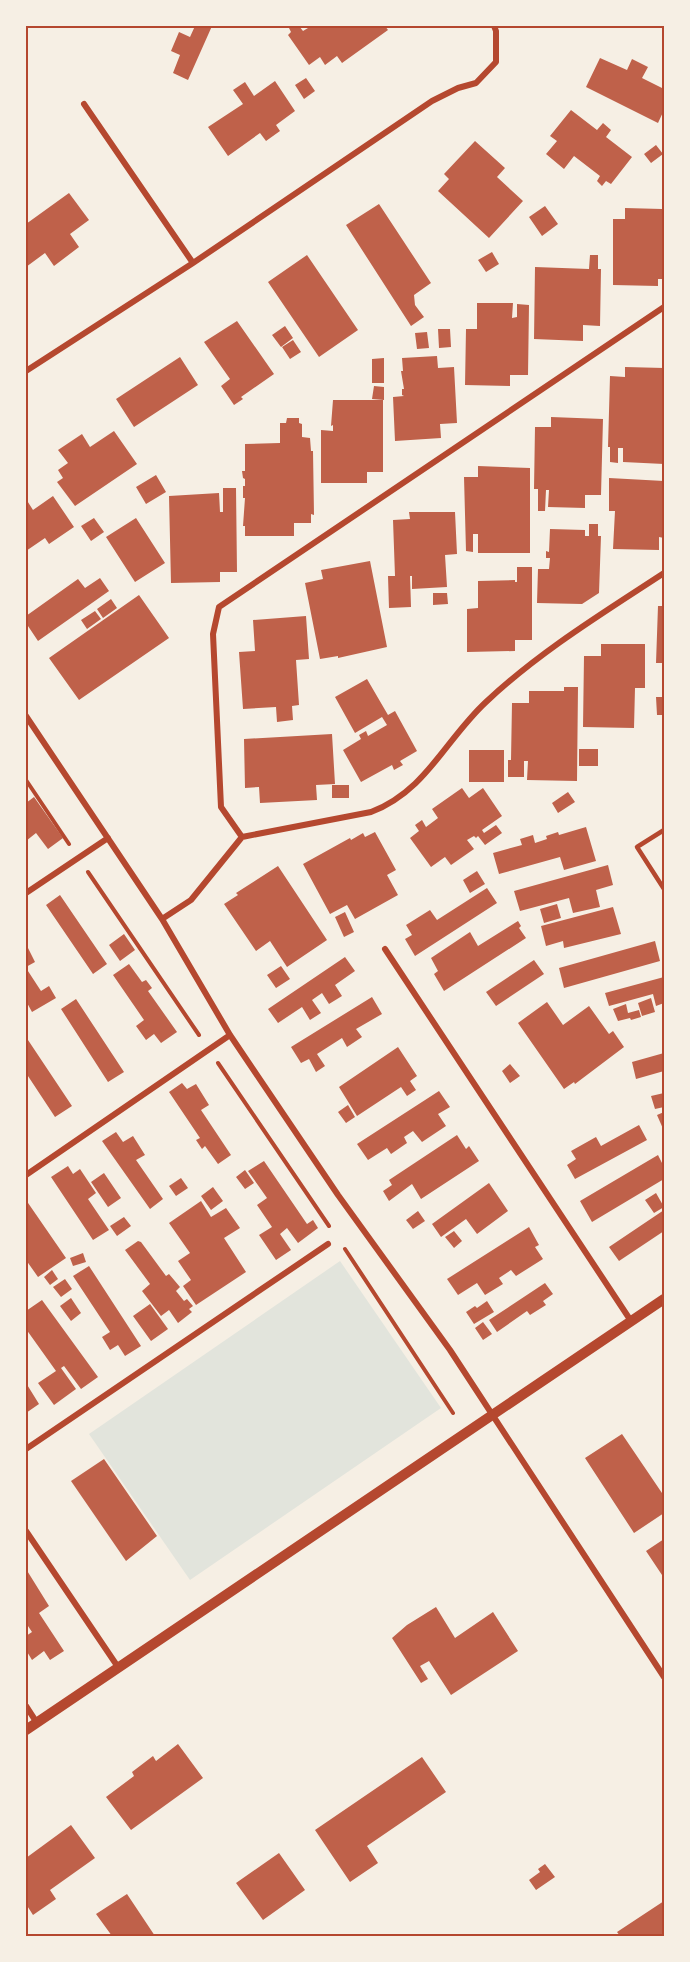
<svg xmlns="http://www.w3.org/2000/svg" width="690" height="1962" viewBox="0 0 690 1962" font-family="Figtree,sans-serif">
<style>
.green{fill:#e2e4dc}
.building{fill:#bf614a}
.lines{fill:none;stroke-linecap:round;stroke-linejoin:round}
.path{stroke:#b5482f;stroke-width:4}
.service{stroke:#b5482f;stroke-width:4.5}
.minor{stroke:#b5482f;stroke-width:6}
.tertiary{stroke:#b5482f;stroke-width:10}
.neatline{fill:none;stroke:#b5482f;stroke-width:2}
</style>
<rect width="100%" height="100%" fill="#f6efe4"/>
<path class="green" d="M340,1261L441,1408L190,1580L89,1434Z"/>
<path class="building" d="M195,26H212L188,80L173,73L180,55L171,51L179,32L190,37Z
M293,26H299L303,31L308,28L306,26H385L388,30L342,63L337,56L325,65L320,57L309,65L288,35L291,32L289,28Z
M600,58L627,70L632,59L648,67L642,78L664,89V110L658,123L586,87Z
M306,78L315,91L304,99L295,85Z
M275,81L295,111L276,125L280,131L266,141L260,133L228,156L208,127L243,104L233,90L245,82L254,96Z
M571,110L597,130L603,123L611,130L606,137L632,157L611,184L606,181L602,186L597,181L600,176L574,156L564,169L546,154L557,141L550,136Z
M475,141L505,168L497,177L523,201L489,238L438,191L449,179L444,174Z
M656,145L663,154L651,163L644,154Z
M69,193L89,220L70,234L79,247L54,266L45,253L26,267V224Z
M662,195H664V279H658V286L613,285V219H625V208L662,209Z
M379,204L431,283L414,295L415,305L424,317L411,326L346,225Z
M545,206L558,224L542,236L529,217Z
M492,252L499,264L486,272L478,260Z
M307,255L358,330L319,357L268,282Z
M590,255H598V269H601L600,326L583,325V341L534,339L535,267L589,269Z
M477,303H513L512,318L517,317V304L529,305L528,375H510V386L465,385L466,329H477Z
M237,321L274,374L241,397L243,399L234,405L221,386L230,379L204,342Z
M285,326L293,338L281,347L272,335Z
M438,329H450L451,347L439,348Z
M427,332L429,348L417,349L415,333Z
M293,340L301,352L290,359L282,347Z
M437,356L438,368L454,367L457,423L440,424L441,438L395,441L393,397L404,396L402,395V389H404L401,371H403L402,358Z
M180,357L198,385L134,427L116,399Z
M384,358V383H372V359Z
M625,367L664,368V464L623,462V448H618V463L610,462V447H608L610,376L625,377Z
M374,386L384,387V400L372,399Z
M333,400H383V472H367V483H321V430L333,431V425L331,426Z
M551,417L603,419L601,495H585V508L548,507L549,490H546L545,511H538V489H534L535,427H551Z
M287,418H299V423L302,424V437L310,438L311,451H313L314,515L311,514V523H294V536H245V526H243L245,498H243V486H245V479L243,478L242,471H245V444L280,443V423H286Z
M114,431L137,464L75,506L57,482L63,478L58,470L68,463L58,450L82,434L90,447Z
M478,466L530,468V553H478V534H473V552L466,551L464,477H478Z
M156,475L166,492L146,504L136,487Z
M609,478L664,481V538L659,537V550L613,549L615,511H609Z
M223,488H236L237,572H220V582L171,583L169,496L219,493L220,512H223Z
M53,496L74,527L49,544L45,538L26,551V499L33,510Z
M409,512H455L457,554L445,555L447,587L412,589V576H410L411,607L389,608L388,576H395L393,520L410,519Z
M94,518L104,532L91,541L81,526Z
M136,518L165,563L135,582L106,537Z
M589,524H598V536H601L599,593L582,604L537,603L538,569H549L550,558H546V551L549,552L550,529L585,530V536H589Z
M370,561L387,647L338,658V656L320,659L305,583L323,579L321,570Z
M517,567H532V640H515V651L467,652V609L478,608V581L515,580V582H517Z
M100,578L109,591L38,641L26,623V616L78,579L85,588Z
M433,593H447L448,604L433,605Z
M139,595L169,638L79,700L49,658Z
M111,599L117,608L103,618L97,609Z
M658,606H664V663H656Z
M95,611L101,619L87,629L81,620Z
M306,616L309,659L296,660L299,705L292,706L293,720L277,722L276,707L243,709L239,652L255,651L253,620Z
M601,644H645V688H635L634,728L583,727L584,656H601Z
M367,679L388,715L395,711L417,751L400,761L403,765L394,770L392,765L361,782L343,750L361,739L359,735L366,731L368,736L387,725L382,717L355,733L335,697Z
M564,687H578L577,781L527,780L528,761H524V777H508V760H511L512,703H529V691H564Z
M656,697H664V715H657Z
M332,734L335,784L316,785L317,800L260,803L259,787L245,788L244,739Z
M579,749H598V766H579Z
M469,750H504V782H469Z
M332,785H349V798H332Z
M462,788L469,798L483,788L502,816L482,830L484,833L496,825L502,833L485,845L478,836L476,838L474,836L467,840L474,849L451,865L445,857L431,867L410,838L419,831L415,825L422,820L426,827L438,818L432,809Z
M568,792L575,802L558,813L552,803Z
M34,797L63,838L48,849L36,833L26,841V803Z
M586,827L596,861L564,870L560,857L499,874L493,853L522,845L520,839L533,835L535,843L547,839L546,836L558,832L559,835Z
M375,832L396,870L387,875L398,895L355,919L347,905L330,914L303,864L350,838L351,840L363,833L365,837Z
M608,865L613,885L596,890L600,907L573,913L569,898L520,911L514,891Z
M278,866L327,940L287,967L270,941L256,951L224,904L238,895L236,893Z
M477,871L485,884L470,893L463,880Z
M487,888L497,903L415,956L405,939L412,935L406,925L430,910L437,920Z
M60,895L107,964L93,974L46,905Z
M557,904L561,918L544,923L540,909Z
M613,907L621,934L564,948L563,941L546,946L541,926Z
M345,912L354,932L344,937L335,917Z
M518,921L521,926L519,928L526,938L444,991L434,974L438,971L431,958L470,932L478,946Z
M124,934L135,950L120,961L109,945Z
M655,941L660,961L564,988L559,968Z
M26,944L35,962L26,967Z
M345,957L355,971L335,985L342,996L329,1004L322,993L312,1000L321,1013L310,1020L302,1007L278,1023L268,1009Z
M534,960L544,974L496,1006L486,992Z
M129,964L142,982L146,980L152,988L148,991L177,1032L161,1043L154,1034L146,1040L136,1026L144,1020L113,975Z
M281,966L290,979L276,988L267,975Z
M26,968L41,991L49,986L56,998L32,1012L26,1001Z
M664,977V1003L656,1006L653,994L609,1006L605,993Z
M372,997L382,1014L356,1029L362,1037L347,1047L342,1038L317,1054L325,1066L316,1072L309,1059L301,1063L291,1047Z
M651,998L655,1012L642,1016L638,1003Z
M76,999L124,1072L108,1082L61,1009Z
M547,1002L563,1025L589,1006L609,1034L613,1031L624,1047L575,1084L574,1082L564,1089L518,1023Z
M626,1004L628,1013L639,1010L641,1017L631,1020L630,1018L618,1021L613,1009Z
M26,1037L72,1106L55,1117L26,1073Z
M398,1047L417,1076L410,1081L416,1090L407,1096L401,1087L357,1116L339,1087Z
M664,1053V1071L636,1079L632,1062Z
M510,1064L520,1076L510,1083L502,1071Z
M182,1083L187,1089L196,1084L209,1105L201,1110L231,1155L218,1164L205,1146L202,1149L196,1140L200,1138L169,1092Z
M439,1091L450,1107L438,1114L446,1126L422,1142L413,1131L404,1137L407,1143L391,1154L387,1148L368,1160L357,1144Z
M664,1093V1107L655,1109L651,1096Z
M348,1105L355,1117L346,1123L338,1112Z
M664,1112V1131L657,1115Z
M639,1125L647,1140L575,1179L567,1165L576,1159L571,1151L596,1137L601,1146Z
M116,1132L123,1142L133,1136L145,1155L136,1160L163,1199L150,1209L102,1141Z
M457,1135L466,1149L469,1146L479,1161L421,1199L412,1184L389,1201L383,1191L392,1185L389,1180Z
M658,1155L664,1167V1179L592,1222L580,1201Z
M264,1161L307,1224L313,1220L318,1228L298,1243L287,1228L280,1234L291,1250L276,1260L259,1235L272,1227L257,1205L267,1198L248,1171Z
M68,1166L73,1174L80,1169L96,1193L88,1199L109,1230L93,1240L51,1177Z
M245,1170L254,1183L245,1189L236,1177Z
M104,1173L121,1198L108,1207L91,1182Z
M181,1178L188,1188L176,1196L169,1186Z
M489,1183L508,1211L477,1234L466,1219L441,1237L432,1224Z
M213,1187L223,1201L211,1210L201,1196Z
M656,1193L664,1207L654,1213L645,1200Z
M26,1200L66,1258L38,1277L26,1260Z
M201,1201L211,1217L226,1208L240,1228L224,1238L246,1272L196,1305L183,1286L191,1280L178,1261L190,1253L169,1223Z
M664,1210V1231L619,1261L609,1247Z
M418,1211L425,1221L413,1229L406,1220Z
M124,1217L131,1226L117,1236L110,1226Z
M529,1227L539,1245L535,1247L543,1259L516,1276L511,1270L499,1278L503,1284L485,1295L477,1283L458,1295L447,1279Z
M454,1231L462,1241L454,1248L445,1237Z
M138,1241L141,1242L166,1276L169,1274L180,1287L176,1291L184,1301L187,1299L193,1306L189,1309L192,1312L178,1323L169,1310L161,1316L142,1291L150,1284L125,1250Z
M83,1253L86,1262L73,1266L70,1258Z
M89,1266L141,1346L125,1356L118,1345L110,1350L102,1337L110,1332L73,1276Z
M52,1270L58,1279L50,1285L44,1277Z
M65,1279L72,1289L61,1297L53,1287Z
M545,1283L553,1294L543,1301L546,1305L530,1315L527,1311L497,1332L489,1320Z
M71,1298L81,1313L71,1321L60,1306Z
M42,1300L98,1377L81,1389L64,1366L61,1368L76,1389L54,1405L38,1383L56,1371L26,1329V1311Z
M487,1301L494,1312L474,1324L466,1312L475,1306L477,1308Z
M150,1304L168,1329L151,1341L133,1316Z
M483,1322L492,1334L483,1340L475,1328Z
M26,1383L39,1404L26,1413Z
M622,1434L664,1496V1513L634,1533L585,1458Z
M104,1459L157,1536L126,1561L71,1481Z
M664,1539V1578L646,1551Z
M26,1569L49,1606L39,1613L64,1651L50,1660L44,1651L32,1660L26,1650V1636L32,1632L26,1623Z
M436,1607L455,1638L493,1612L518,1651L451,1695L429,1661L420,1666L428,1679L421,1683L392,1638L407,1625Z
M178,1744L203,1778L131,1830L106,1797L134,1776L132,1772L153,1756L156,1761Z
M422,1757L446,1792L367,1846L378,1863L350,1882L315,1830Z
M71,1825L95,1858L50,1890L56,1899L33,1915L26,1904V1858Z
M279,1853L305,1890L263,1920L236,1883Z
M545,1864L555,1877L536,1890L529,1880L540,1872L538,1869Z
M127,1894L155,1936H112L96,1914Z
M664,1901V1936H620L617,1932Z"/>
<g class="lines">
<path class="path" d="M26,780L69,844
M88,872L199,1035
M218,1063L329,1226
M345,1249L453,1413"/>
<path class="service" d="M664,830L637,847L664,889"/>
<path class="minor" d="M84,104L193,263
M26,371L193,263L432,101L458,88L476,83L496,62V31L494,26
M26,716L162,919L230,1035L338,1195L450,1350L664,1677
M242,837L371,812C426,791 445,740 486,702C539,652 603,613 664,573
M26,893L108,838
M162,919L191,900L242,837L221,807L213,634L219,607L664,307
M385,949L631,1321
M26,1175L230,1035
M26,1449L328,1244
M26,1531L118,1667
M26,1706L37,1723"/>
<path class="tertiary" d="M26,1730L664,1299"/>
</g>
<rect width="690" height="1962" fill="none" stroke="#f6efe4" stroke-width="54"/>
<rect x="27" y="27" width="636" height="1908" class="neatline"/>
</svg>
